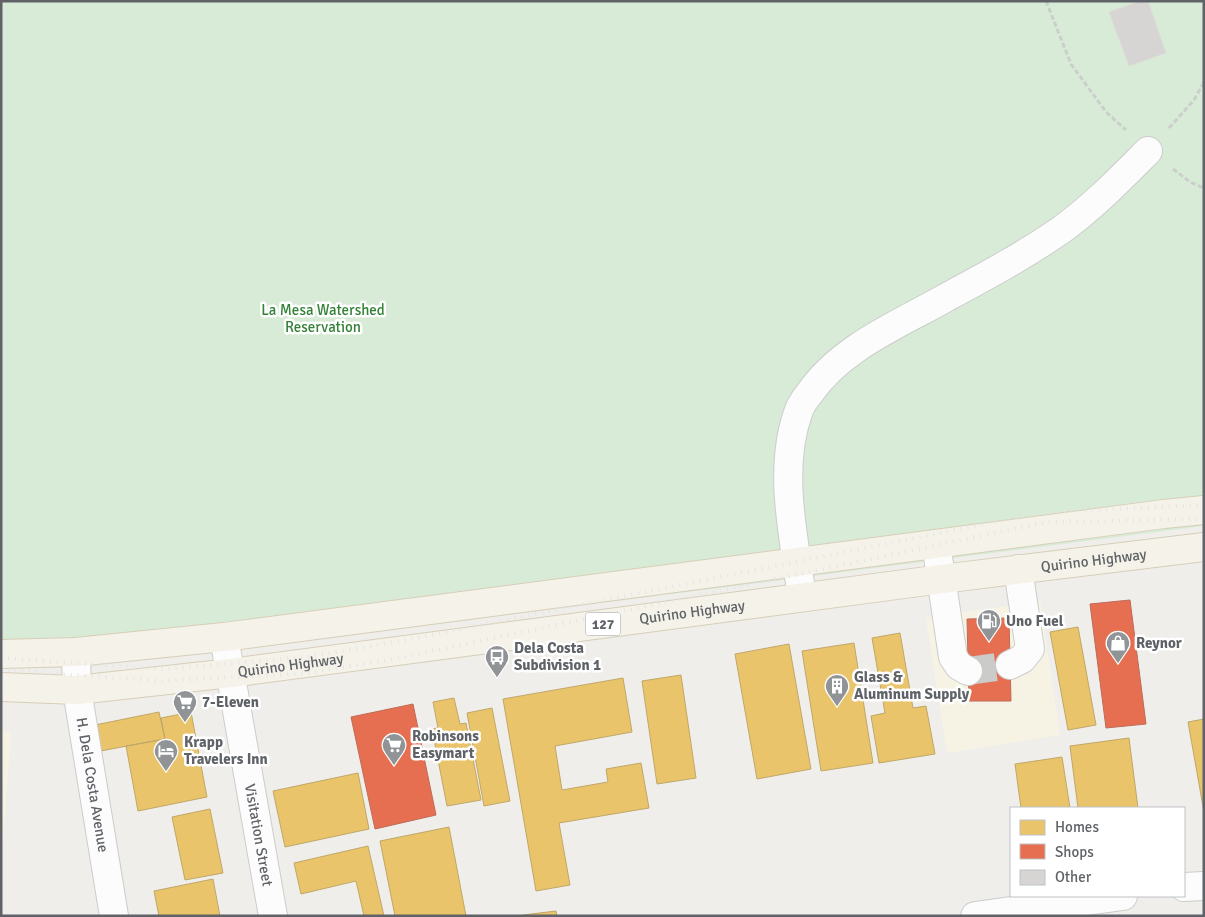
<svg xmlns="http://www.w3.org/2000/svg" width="1205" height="917" viewBox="0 0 1205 917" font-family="Signika,sans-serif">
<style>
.commercial{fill:#f7f3e4}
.green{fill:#d8ebd6}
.homes{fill:#e9c46a;stroke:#c0a769}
.shops{fill:#e76f51;stroke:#be6b58}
.building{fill:#d6d5d3;stroke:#deddd9}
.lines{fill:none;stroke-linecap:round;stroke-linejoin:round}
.minor-tunnel{stroke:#cbcbca;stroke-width:28;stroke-dasharray:28 14;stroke-linecap:butt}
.minor-casing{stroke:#cbcccc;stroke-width:30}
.major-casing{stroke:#d7ceb8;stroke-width:30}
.path{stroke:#cacfcc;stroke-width:3;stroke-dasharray:5 2.5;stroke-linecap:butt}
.minor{stroke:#fdfcfc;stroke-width:28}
.major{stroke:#f4f2e9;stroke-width:28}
.rail{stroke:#e4e4e4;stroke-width:4;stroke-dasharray:1 6;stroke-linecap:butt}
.labels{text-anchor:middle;stroke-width:5;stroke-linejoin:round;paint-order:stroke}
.shield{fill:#fff;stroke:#8f9295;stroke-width:1}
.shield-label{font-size:14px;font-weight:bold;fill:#5f6368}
.park-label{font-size:15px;fill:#348238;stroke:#fff}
.street-label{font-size:15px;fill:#5f6368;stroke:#fff}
.poi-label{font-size:15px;font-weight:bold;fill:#5f6368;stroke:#fff;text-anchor:start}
</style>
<rect width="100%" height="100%" fill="#efeeea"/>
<path class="commercial" d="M1040,601L1060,735L947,753L926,618Z
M1,731L11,733L1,867Z"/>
<path class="green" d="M1,1H1204V526L248,648L76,667L1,668Z"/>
<path class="homes" d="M1078,627L1096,725L1068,730L1050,632Z
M900,633L913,708L926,706L935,754L879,763L871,716L885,713L872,638Z
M854,643L873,763L821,771L802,651Z
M789,644L811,769L757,779L735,654Z
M681,675L696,778L657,784L642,681Z
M623,678L632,732L555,746L562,790L608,782L606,769L641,763L649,808L559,823L570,885L536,891L503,699Z
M454,698L460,724L466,723L481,800L447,806L432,729L438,728L433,702Z
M492,708L510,801L484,806L467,713Z
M159,712L165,739L95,752L90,726Z
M191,712L207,797L138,811L126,746L165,739L161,718Z
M1204,719V812L1188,722Z
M1129,738L1138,808H1078L1070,746Z
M1062,757L1070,808H1021L1015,764Z
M358,773L369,829L285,847L273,791Z
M210,809L223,873L185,880L172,817Z
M449,827L466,916H395L380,841Z
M368,846L384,916H364L356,881L301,894L294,863Z
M213,879L220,916H159L154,891Z
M556,911L557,916H523V915Z"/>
<path class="shops" d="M1130,600L1146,724L1106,728L1090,604Z
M1009,618L1011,701H969L967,619Z
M413,704L436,815L375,829L351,717Z"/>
<path class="building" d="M1140,1H1148L1166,53L1129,66L1109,12Z"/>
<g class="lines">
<path class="minor-tunnel" d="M968,671L1010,665"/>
<g class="minor-casing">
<g id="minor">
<path d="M936,544L953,657L959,666L968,671"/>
<path d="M802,597C794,537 777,469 799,410C801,404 805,399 809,394C841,347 900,324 947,297C986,276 1025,255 1061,230C1093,207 1121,178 1148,151"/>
<path id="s1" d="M224,637L273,916"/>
<path id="s2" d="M76,652L77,690L114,916"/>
<path d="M1010,665L1022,659L1030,649L1018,569"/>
<path d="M1184,887L1204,886"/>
<path d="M975,916L1123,896"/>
</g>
</g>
<g class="major-casing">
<g id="major">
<path d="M1,654L76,652L224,637L1164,514L1204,510"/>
<path id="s3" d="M1,687L77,690L231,673L942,579L1204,547"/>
</g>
</g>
<path class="path" d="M1046,1L1071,64L1106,112L1126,130
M1169,128L1194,100L1204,82
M1173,169L1190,182L1204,188"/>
<use href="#minor" class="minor"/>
<use href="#major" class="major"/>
<path class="rail" d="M1,658L163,669L306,657L401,641L1045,512L1204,505
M1,668L70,675L164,681L310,673L404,657L1047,522L1204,519"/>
</g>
<defs>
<g id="fuel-pin" transform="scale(1.25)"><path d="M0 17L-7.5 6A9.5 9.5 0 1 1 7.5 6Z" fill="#919496" stroke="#fff"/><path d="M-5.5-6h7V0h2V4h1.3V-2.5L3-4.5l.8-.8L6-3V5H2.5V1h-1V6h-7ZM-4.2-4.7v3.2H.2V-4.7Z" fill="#fff"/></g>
<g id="shop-pin" transform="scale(1.25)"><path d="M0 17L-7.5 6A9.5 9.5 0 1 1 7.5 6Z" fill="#919496" stroke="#fff"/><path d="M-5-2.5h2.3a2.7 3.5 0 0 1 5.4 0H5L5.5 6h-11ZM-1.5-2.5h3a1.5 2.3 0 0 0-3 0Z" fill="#fff"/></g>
<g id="bus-pin" transform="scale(1.25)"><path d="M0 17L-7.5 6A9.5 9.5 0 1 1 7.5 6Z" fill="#919496" stroke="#fff"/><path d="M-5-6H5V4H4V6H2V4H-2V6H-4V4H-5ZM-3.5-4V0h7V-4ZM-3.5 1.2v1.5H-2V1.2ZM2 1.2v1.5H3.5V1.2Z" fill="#fff"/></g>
<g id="building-pin" transform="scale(1.25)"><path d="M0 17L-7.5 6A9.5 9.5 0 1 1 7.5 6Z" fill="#919496" stroke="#fff"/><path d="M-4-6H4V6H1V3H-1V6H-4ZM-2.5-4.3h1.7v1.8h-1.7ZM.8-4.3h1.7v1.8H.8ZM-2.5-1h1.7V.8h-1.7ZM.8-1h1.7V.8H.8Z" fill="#fff"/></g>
<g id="supermarket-pin" transform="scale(1.25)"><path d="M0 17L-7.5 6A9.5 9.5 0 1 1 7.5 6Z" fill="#919496" stroke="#fff"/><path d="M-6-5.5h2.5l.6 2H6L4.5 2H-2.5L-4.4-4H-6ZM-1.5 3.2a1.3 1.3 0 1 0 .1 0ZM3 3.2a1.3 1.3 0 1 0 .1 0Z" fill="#fff"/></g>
<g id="hotel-pin" transform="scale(1.25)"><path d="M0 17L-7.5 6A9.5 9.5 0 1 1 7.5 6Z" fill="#919496" stroke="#fff"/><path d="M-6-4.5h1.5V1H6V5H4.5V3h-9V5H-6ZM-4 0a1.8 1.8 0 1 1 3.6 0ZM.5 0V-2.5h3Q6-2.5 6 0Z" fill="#fff"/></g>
</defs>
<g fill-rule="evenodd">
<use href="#fuel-pin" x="989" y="621"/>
<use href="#shop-pin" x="1118" y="643"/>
<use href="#bus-pin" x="497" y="657"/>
<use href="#building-pin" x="837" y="686"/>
<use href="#supermarket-pin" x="185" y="702"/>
<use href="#supermarket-pin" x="394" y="745"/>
<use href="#hotel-pin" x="166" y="751"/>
</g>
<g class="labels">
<rect class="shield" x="585.5" y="612.5" width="35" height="23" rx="4"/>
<g class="shield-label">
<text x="603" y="629">127</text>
</g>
<g class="park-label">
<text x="323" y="315">La Mesa Watershed<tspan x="323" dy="17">Reservation</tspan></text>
</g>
<g class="street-label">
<text dy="5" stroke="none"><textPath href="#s3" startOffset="1101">Quirino Highway</textPath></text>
<text dy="5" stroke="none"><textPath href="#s3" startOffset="696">Quirino Highway</textPath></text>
<text dy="5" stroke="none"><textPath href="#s3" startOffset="291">Quirino Highway</textPath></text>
<text dy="5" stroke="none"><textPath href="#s2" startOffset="134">H. Dela Costa Avenue</textPath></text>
<text dy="5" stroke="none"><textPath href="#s1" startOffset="201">Visitation Street</textPath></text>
</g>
<g class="poi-label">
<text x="1006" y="626">Uno Fuel</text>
<text x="1136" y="648">Reynor</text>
<text x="514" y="653">Dela Costa<tspan x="514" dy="17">Subdivision 1</tspan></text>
<text x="854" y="682">Glass &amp;<tspan x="854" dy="17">Aluminum Supply</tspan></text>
<text x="202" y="707">7-Eleven</text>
<text x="412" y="741">Robinsons<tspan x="412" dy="17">Easymart</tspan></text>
<text x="184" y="747">Krapp<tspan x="184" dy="17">Travelers Inn</tspan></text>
</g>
</g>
<rect width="1205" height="917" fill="none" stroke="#5f6368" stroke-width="5"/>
<rect x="1010" y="807" width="175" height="90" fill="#ffffff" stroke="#bfc1c3"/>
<rect x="1020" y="820" width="25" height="15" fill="#e9c46a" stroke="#bfc1c3"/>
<text x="1055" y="832" font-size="15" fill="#5f6368">Homes</text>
<rect x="1020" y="844" width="25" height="15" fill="#e76f51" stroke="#bfc1c3"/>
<text x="1055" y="857" font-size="15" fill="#5f6368">Shops</text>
<rect x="1020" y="870" width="25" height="15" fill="#d6d5d3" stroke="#bfc1c3"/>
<text x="1055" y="882" font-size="15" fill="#5f6368">Other</text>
</svg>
